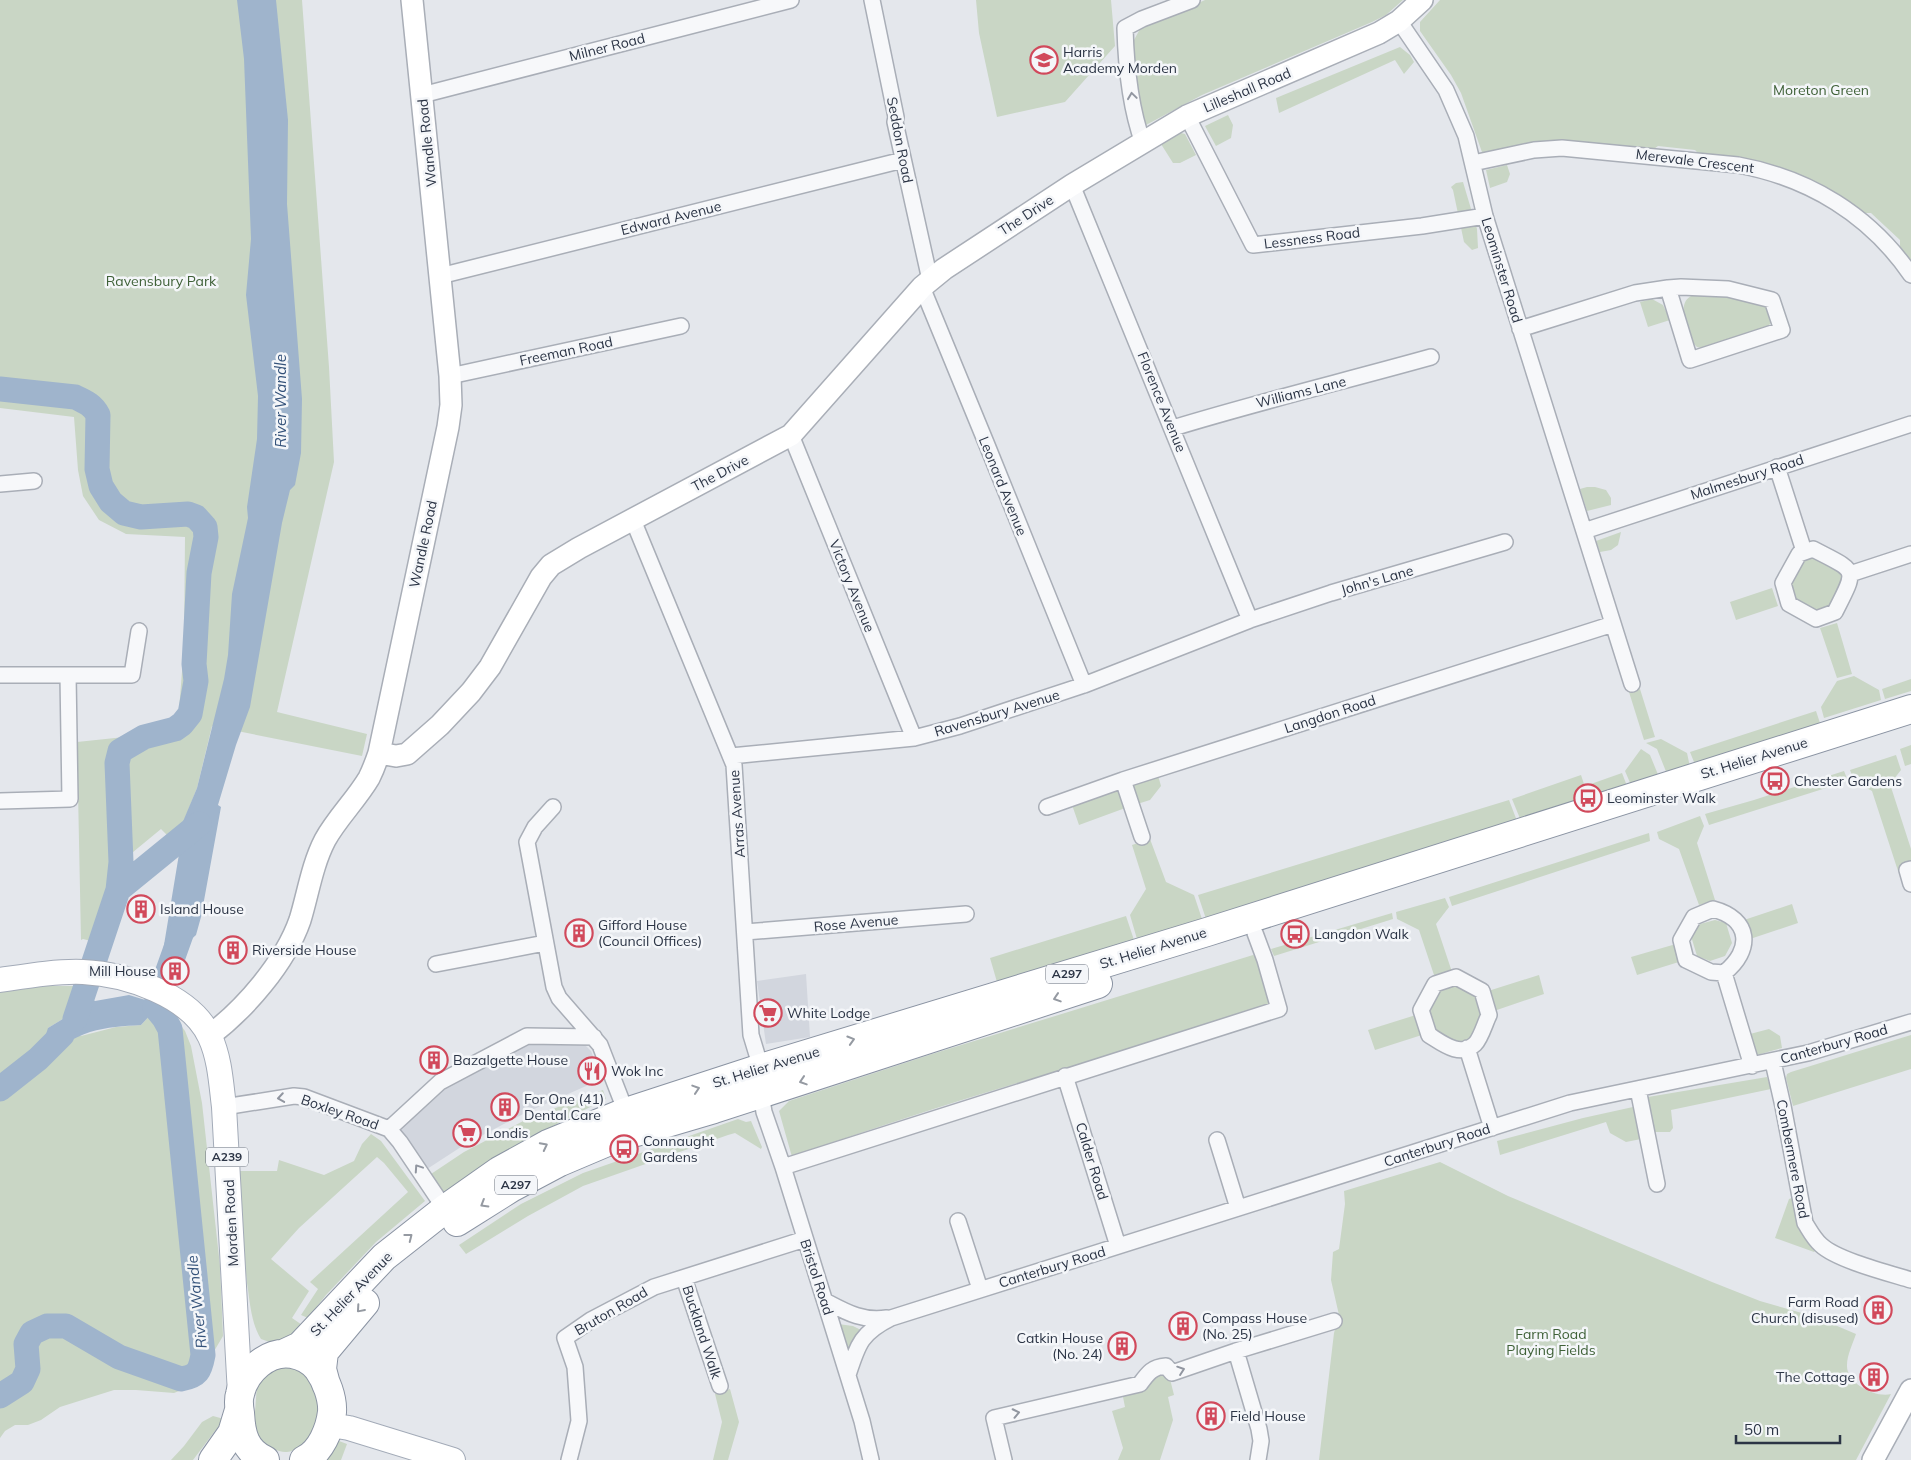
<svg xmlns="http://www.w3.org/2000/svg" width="1911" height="1460" viewBox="0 0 1911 1460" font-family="Mulish,sans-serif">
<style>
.built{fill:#d2d6de}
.green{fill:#c9d6c5}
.water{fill:#9fb4cc}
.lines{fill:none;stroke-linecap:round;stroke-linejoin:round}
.river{stroke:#9fb4cc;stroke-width:25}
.street-casing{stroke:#a9aeb7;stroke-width:18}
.secondary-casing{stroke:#a9aeb7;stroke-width:24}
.primary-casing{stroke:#a3abb8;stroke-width:26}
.highway-casing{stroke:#8b94a3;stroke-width:30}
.street{stroke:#f7f8fa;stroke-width:15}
.secondary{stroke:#fff;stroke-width:21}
.primary{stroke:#fff;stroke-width:24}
.highway{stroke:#fff;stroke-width:28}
.oneway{stroke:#9196a0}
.oneway2{stroke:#959aa2}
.labels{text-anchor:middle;stroke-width:5;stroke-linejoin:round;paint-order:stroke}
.shield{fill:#f4f6f9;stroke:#676e7b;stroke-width:1}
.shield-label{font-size:12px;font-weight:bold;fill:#2b3445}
.street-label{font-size:14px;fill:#2b3445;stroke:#f4f6f9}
.poi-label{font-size:14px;fill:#2b3445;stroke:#f4f6f9;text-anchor:start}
.park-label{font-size:14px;fill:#3f6138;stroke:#f4f6f9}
.water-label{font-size:15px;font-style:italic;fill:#34527a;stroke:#f4f6f9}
</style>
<rect width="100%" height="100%" fill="#e4e7ec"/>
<path class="built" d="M806,974L810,1037L766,1044L757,981Z
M582,1042L591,1051L602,1079L525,1113L464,1145L424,1171L393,1128L438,1085L522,1044Z"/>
<path class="green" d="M0,0H302L329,367L334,462L277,712L367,734L362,756L212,726L197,788L183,823L179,831L170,838L161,829L127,857L116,861V867L107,908L95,942L83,939L81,940L77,742L134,736L157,727H166L178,723L184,646L185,537L126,534L99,520L83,496L78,470L74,417L0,408Z
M976,0H1111L1115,46L1065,102L997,117L979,33Z
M1205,0H1403L1386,15L1372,22L1202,95L1146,125L1139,113L1132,49L1134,40L1140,29Z
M1440,0H1911V265L1900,250V240L1871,213H1862L1843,200L1702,157L1695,150L1658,146L1651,151L1483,155L1461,93L1451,75L1420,31V22Z
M1400,47L1410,55L1414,62L1404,74L1395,60L1279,113L1276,98Z
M1228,115L1233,125L1231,138L1216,146L1205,126Z
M1181,133L1185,134L1196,155L1180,163H1173L1161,144Z
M1507,165L1510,174L1507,182L1490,188L1486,170Z
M1463,182L1477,229L1478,248L1472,250L1464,242L1453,190L1451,187L1456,183Z
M1693,295C1713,295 1754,296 1770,310L1772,321L1767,328L1702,348L1697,347L1694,344C1689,330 1674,303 1693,295Z
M1652,299L1663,305L1670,320L1648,327L1640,302Z
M1587,487H1595L1606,490L1611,498V505L1587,511L1580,489Z
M1621,532L1618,545L1611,550L1600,552L1596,541Z
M1813,554L1845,572C1841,587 1837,616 1814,611C1808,610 1800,603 1794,600L1789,588L1802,557Z
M1772,588L1778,606L1736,620L1730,602Z
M1837,623L1852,674L1837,678L1820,628Z
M1854,676L1879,690L1881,700L1824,718L1821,707L1837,681Z
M1911,679V691L1885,699L1882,689Z
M1640,689L1655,737L1644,740L1629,692Z
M1816,711L1821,726L1696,767L1690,752Z
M1661,739L1687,753L1690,767L1667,774L1657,749L1646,743Z
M1911,745V764L1905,766L1900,749Z
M1641,749L1650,755L1659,777L1631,785L1625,771Z
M1896,755L1901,770L1890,784L1911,849V866L1898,871L1872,791L1854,781L1850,770Z
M1844,771L1848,781L1709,825L1705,814L1754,800Z
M1157,772L1161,786L1150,800L1134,805L1126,782Z
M1622,773L1627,786L1595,796L1588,785Z
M1581,775L1589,799L1521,821L1512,799Z
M1121,784L1128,807L1079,825L1071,802Z
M1509,800L1517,821L1206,919L1198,895Z
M1700,816L1704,826L1697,843L1715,900L1699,905L1679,849L1659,839L1657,832Z
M1649,833L1650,841L1452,906L1449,897Z
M1150,839L1166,882L1194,895L1202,919L1137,939L1130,915L1146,889L1132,845Z
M1445,898L1449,907L1436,924L1453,975L1436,981L1419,930L1397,919L1396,912Z
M1792,904L1798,923L1750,939L1744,920Z
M1392,913L1393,919L1274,956L1271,949Z
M1126,916L1134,940L997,982L990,958Z
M1715,920L1726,923L1732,943L1725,956L1710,961L1697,956L1691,936L1700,924Z
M1676,944L1682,961L1637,975L1631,957Z
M1253,955L1259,958L1262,963L1269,1003L1265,1009C1107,1057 947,1101 792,1157L779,1111L789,1101L932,1054Z
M1539,975L1544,994L1491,1012L1485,992Z
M1457,981L1479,994L1486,1015L1473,1042L1456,1046L1432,1033L1425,1010L1437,987Z
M36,986H79L66,1017L48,1028L81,1036L116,1027L141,1025L154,1011L163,1030H175L170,1011L185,1031L191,1046L202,1103L220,1266L223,1336L213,1353L207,1371L199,1381L189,1387L174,1393L136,1390H114L60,1407L41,1420L28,1425H15L5,1431L0,1438V991Z
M1419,1014L1425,1034L1375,1050L1368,1030Z
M1769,1029L1780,1036L1782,1048L1757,1055L1750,1034Z
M1911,1035V1069L1793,1106L1786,1078L1787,1074L1791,1072Z
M1767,1077L1771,1089L1671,1110L1673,1128L1670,1132H1654L1648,1097Z
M603,1090L606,1099L545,1130L492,1162L444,1196L431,1174L464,1152L529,1118Z
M1633,1107L1641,1139L1626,1142L1610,1133L1606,1122L1500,1155L1497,1141L1583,1118Z
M738,1119L746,1122L751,1121L762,1147L761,1149L735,1133L728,1135L583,1186L528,1216L466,1254L459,1245L521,1204L583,1173Z
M371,1134L381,1141L425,1201L376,1242L326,1295L308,1318L301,1315L318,1289L310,1282L408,1192L384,1163L377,1157L299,1228L271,1259L309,1291L292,1318L311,1331L278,1345L261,1339C251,1323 250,1302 247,1283C243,1246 241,1209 238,1171H277L279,1160L324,1175L354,1161L362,1144Z
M1440,1162L1508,1196L1712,1282L1760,1301L1816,1317L1856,1334C1853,1343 1847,1355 1847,1365C1846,1383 1875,1398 1891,1394L1856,1460H1319L1334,1333L1339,1315L1331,1280L1333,1252L1339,1249L1345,1204L1344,1191Z
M1797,1196L1818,1247L1814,1252L1775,1238L1789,1199Z
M838,1324L853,1326L861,1330L847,1351Z
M282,1361L309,1376C313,1385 319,1395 320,1405C323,1424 306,1450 287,1452C279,1453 268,1446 261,1443L254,1425L257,1385Z
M1164,1370L1169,1375L1174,1395L1168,1397L1173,1420L1160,1460H1118L1123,1448L1112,1411L1125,1407L1122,1392L1152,1374Z
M730,1389L739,1422L728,1460H713L722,1422L715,1394Z
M213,1416L224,1419L193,1460H171L184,1446L202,1422Z
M339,1441L347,1444L341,1460H325Z"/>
<path class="water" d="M237,0H276L288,120L287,204L302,399L301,453L295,485L290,490L282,523L250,707L236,745L218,805L221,807L201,917L196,935L174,955L163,951L179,854V831L197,788L224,679L228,655L232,594L248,518L247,507L257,439L258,396L246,295L251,239L244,59Z
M79,986H92L90,998L95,1001L129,995L152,1002L154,1011L141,1025C124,1026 107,1027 90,1032C72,1038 55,1050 38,1059L48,1028L66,1017Z"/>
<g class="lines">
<path class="river" d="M0,389L75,397C86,402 93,405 98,415L97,469L101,486L111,502L124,513L141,517L188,514L196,517L205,527L206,537L199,573L194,664L196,681L190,714L182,724L175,729L144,737L120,751L117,763L121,862L118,890
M75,1019L118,890L199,824
M0,1089L38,1059L62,1035
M0,1396L22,1382L28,1369L26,1344L32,1333L47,1326H66L119,1357L181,1379C198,1376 200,1371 203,1355L170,1029L164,1018L155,1007L185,923"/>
<g class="street-casing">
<path id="street" d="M872,0L896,117L895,122L930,280
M1399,21L1446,90L1466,136L1485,216L1632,684
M422,95L791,0
M1187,116L1253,245L1422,226L1485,216
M1143,143C1130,107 1126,66 1125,28L1142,19L1192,0
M1473,163L1534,150L1562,148L1738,165C1809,178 1870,215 1911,275
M1072,185L1250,620
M440,276L903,160
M922,287L987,445L1084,685
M1681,287L1728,289L1772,300L1782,330L1690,360L1668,288Z
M1520,329L1635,293L1668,288
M450,376L681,326
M1173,428C1258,402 1345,381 1431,357
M791,435L914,738
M1777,467L1804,551
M0,484L34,481
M633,520L734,765L751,1035L761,1068
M1584,531L1911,424
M1813,549C1857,572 1858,567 1835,612L1816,619L1789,604L1783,583L1799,554Z
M1850,574L1911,554
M0,675H132L139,631
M731,756L914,738L960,726L1084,685L1250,620L1331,593L1505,542
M1123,780L1142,837
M0,801L70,799L68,675
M553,807L535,827L527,842L554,987L559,998L600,1045L626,1112
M1047,807L1123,780L1613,624
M1911,869L1907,870L1911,884
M1713,909C1751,919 1753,950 1724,973L1711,972L1686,960L1681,940L1694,917Z
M745,932L966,914
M436,964L545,943
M1724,973L1752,1066
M1456,977L1482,991L1489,1015C1485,1023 1481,1038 1475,1044C1460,1058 1442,1043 1429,1035L1421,1010L1435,984Z
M1467,1048L1492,1128
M1773,1062L1783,1106L1805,1223C1810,1231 1814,1239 1821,1245C1837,1260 1888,1273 1911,1280
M1065,1076L1118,1246
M1638,1089L1657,1184
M761,1094L764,1112L783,1167L862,1421L871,1460
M224,1107L294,1096L304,1097L389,1129L400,1142L445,1209
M389,1129L440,1082L527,1036L594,1037
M1217,1140L1238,1208
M783,1167L1279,1009L1265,960L1255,933
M958,1221L980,1289
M684,1278L720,1386
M825,1301C846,1312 863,1322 887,1318
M1236,1351L1334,1321
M848,1375C858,1344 861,1333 891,1318L1570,1103L1808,1053L1911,1022
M569,1460L579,1421L575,1367L565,1338L591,1320L654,1287L805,1239
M1004,1460L994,1418L1140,1384C1148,1373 1152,1367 1166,1366L1172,1373L1236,1351L1259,1429L1261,1441L1258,1460"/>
</g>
<g class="secondary-casing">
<path id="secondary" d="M379,753L396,756L407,754L440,725L471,692L490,667L541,577L551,565L579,548L791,435L922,287L944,269L1072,185L1187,116L1379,33L1399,21L1422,0
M209,1036C245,1009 285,963 300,920C308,894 312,865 325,840C337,818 356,800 369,778C373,770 376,762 379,753L448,427L451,405L450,376L412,0
M1873,1460L1911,1390"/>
</g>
<g class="primary-casing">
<path id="primary" d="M0,980C27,976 56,971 83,972C126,974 191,995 210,1037C220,1059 221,1083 224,1107L240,1394
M330,1425L349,1428L453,1460"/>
</g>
<g class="highway-casing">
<path id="highway" d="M457,1222L511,1188L560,1162L619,1137L714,1109L1098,984
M285,1353L300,1346L384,1257L445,1209L499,1171L548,1144L626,1112L761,1068L1207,932L1911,709
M326,1384L322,1369L324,1352L365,1303
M213,1460L232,1433L239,1410
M265,1460C245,1451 241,1434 240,1413C239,1407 238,1400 240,1394C245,1371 268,1350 292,1354C303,1356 311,1360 318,1369C326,1380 333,1398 332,1412C330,1429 321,1452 304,1460"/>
</g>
<use href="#street" class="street"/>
<use href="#secondary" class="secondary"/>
<use href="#primary" class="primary"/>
<use href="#highway" class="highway"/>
</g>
<defs><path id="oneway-chevron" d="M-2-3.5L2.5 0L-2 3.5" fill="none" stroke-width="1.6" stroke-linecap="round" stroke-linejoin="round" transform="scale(1.25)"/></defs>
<g class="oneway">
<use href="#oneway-chevron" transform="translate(1132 96) rotate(-98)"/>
<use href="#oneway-chevron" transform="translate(281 1098) rotate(171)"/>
<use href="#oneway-chevron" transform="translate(418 1168) rotate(-124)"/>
<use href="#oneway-chevron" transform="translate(1181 1370) rotate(-19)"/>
<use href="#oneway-chevron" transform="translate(1016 1413) rotate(-12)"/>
</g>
<g class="oneway2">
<use href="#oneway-chevron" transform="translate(1057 998) rotate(162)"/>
<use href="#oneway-chevron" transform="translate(851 1040) rotate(-17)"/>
<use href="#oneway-chevron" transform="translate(803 1081) rotate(162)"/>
<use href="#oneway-chevron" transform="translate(696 1089) rotate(-18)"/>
<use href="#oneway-chevron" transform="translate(544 1146) rotate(-27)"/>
<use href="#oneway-chevron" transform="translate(484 1204) rotate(149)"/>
<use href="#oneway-chevron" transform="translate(409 1237) rotate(-38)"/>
<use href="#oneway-chevron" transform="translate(360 1309) rotate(131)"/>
</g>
<defs>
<g id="school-ring" transform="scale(1.4375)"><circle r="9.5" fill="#f4f6f9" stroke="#d1495b" stroke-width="1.5"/><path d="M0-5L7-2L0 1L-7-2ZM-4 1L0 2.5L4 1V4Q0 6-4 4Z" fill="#d1495b"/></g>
<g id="bus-ring" transform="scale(1.4375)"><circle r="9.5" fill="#f4f6f9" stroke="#d1495b" stroke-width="1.5"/><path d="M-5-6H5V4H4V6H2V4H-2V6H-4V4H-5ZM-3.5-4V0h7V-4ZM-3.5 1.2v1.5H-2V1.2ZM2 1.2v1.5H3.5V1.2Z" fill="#d1495b"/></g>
<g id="building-ring" transform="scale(1.4375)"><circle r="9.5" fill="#f4f6f9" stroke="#d1495b" stroke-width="1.5"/><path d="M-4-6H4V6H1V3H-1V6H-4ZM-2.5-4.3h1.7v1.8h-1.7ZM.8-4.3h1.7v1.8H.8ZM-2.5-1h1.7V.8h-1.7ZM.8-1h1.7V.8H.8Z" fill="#d1495b"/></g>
<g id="supermarket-ring" transform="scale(1.4375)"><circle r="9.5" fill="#f4f6f9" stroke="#d1495b" stroke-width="1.5"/><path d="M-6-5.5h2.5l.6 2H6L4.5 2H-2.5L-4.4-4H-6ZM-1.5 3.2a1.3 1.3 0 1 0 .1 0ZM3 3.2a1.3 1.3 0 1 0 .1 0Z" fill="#d1495b"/></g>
<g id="restaurant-ring" transform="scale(1.4375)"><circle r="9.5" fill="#f4f6f9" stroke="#d1495b" stroke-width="1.5"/><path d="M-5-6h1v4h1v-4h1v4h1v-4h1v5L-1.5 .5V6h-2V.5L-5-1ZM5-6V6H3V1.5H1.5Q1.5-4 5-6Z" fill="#d1495b"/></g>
</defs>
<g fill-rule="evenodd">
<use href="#school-ring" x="1044" y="60"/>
<use href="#bus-ring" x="1775" y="781"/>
<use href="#bus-ring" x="1588" y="798"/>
<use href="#building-ring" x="141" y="909"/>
<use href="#building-ring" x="579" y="933"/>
<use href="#bus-ring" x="1295" y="934"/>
<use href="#building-ring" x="233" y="950"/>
<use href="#building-ring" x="175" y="971"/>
<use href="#supermarket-ring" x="768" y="1013"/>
<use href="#building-ring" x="434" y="1060"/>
<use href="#restaurant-ring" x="592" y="1071"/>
<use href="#building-ring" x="505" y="1107"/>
<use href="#supermarket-ring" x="467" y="1133"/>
<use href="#bus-ring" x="624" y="1149"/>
<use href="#building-ring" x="1878" y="1310"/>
<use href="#building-ring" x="1183" y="1326"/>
<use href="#building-ring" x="1122" y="1346"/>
<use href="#building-ring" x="1874" y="1377"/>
<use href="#building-ring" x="1211" y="1416"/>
</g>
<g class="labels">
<g class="shield">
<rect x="1046" y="964.5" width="42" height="19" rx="4"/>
<rect x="206" y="1147.5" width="42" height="19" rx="4"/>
<rect x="495" y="1175.5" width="42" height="19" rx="4"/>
</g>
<g class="shield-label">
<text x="1067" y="978">A297</text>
<text x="227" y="1161">A239</text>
<text x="516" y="1189">A297</text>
</g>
<g class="street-label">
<text transform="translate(607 47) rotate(-14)" y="5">Milner Road</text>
<text transform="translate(1247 90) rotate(-23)" y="5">Lilleshall Road</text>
<text transform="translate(900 140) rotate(79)" y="5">Seddon Road</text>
<text transform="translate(427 143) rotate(-96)" y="5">Wandle Road</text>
<text transform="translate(1695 161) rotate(7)" y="5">Merevale Crescent</text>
<text transform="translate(1026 215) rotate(-33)" y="5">The Drive</text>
<text transform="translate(671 218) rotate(-14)" y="5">Edward Avenue</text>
<text transform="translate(1312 238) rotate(-7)" y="5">Lessness Road</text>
<text transform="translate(1502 270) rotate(73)" y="5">Leominster Road</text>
<text transform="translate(566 351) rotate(-12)" y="5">Freeman Road</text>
<text transform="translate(1301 392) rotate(-14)" y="5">Williams Lane</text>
<text transform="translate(1162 402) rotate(68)" y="5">Florence Avenue</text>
<text transform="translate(720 473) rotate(-28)" y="5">The Drive</text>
<text transform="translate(1747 477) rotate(-18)" y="5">Malmesbury Road</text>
<text transform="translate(1003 486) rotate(68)" y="5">Leonard Avenue</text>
<text transform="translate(423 544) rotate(-78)" y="5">Wandle Road</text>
<text transform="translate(1377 580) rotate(-16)" y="5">John's Lane</text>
<text transform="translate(852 586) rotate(68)" y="5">Victory Avenue</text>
<text transform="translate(997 713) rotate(-17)" y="5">Ravensbury Avenue</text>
<text transform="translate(1330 714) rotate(-18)" y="5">Langdon Road</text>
<text transform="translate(1754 758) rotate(-17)" y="5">St. Helier Avenue</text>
<text transform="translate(737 814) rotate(-94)" y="5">Arras Avenue</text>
<text transform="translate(856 923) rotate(-5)" y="5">Rose Avenue</text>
<text transform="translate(1153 948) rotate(-17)" y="5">St. Helier Avenue</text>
<text transform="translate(1834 1044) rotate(-16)" y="5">Canterbury Road</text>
<text transform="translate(766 1067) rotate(-17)" y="5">St. Helier Avenue</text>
<text transform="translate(340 1112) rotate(19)" y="5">Boxley Road</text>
<text transform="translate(1437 1145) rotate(-18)" y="5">Canterbury Road</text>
<text transform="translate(1793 1159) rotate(79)" y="5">Combermere Road</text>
<text transform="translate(1092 1161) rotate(73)" y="5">Calder Road</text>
<text transform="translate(231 1223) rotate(-93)" y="5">Morden Road</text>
<text transform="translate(1052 1267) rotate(-17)" y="5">Canterbury Road</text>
<text transform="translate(817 1277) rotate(72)" y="5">Bristol Road</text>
<text transform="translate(351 1294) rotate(-46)" y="5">St. Helier Avenue</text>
<text transform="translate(611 1311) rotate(-30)" y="5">Bruton Road</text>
<text transform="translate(702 1332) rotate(72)" y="5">Buckland Walk</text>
</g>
<g class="poi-label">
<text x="1063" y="57">Harris<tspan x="1063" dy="16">Academy Morden</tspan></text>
<text x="1794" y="786">Chester Gardens</text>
<text x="1607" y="803">Leominster Walk</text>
<text x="160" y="914">Island House</text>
<text x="598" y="930">Gifford House<tspan x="598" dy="16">(Council Offices)</tspan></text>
<text x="1314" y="939">Langdon Walk</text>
<text x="252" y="955">Riverside House</text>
<text x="156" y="976" text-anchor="end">Mill House</text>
<text x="787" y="1018">White Lodge</text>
<text x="453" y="1065">Bazalgette House</text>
<text x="611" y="1076">Wok Inc</text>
<text x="524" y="1104">For One (41)<tspan x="524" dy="16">Dental Care</tspan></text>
<text x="486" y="1138">Londis</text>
<text x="643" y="1146">Connaught<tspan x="643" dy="16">Gardens</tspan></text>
<text x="1859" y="1307" text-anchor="end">Farm Road<tspan x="1859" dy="16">Church (disused)</tspan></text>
<text x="1202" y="1323">Compass House<tspan x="1202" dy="16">(No. 25)</tspan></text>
<text x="1103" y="1343" text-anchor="end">Catkin House<tspan x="1103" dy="16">(No. 24)</tspan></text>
<text x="1855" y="1382" text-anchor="end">The Cottage</text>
<text x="1230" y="1421">Field House</text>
</g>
<g class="park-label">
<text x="1821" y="95">Moreton Green</text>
<text x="161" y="286">Ravensbury Park</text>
<text x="1551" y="1339">Farm Road<tspan x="1551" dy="16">Playing Fields</tspan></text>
</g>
<g class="water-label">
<text transform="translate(281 401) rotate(-90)" y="5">River Wandle</text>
<text transform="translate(197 1302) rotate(-96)" y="5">River Wandle</text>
</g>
</g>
<path d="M1736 1435v8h104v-8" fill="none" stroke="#2b3445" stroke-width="2.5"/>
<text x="1744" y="1435" font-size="15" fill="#2b3445" stroke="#f4f6f9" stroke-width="4" paint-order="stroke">50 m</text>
</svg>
